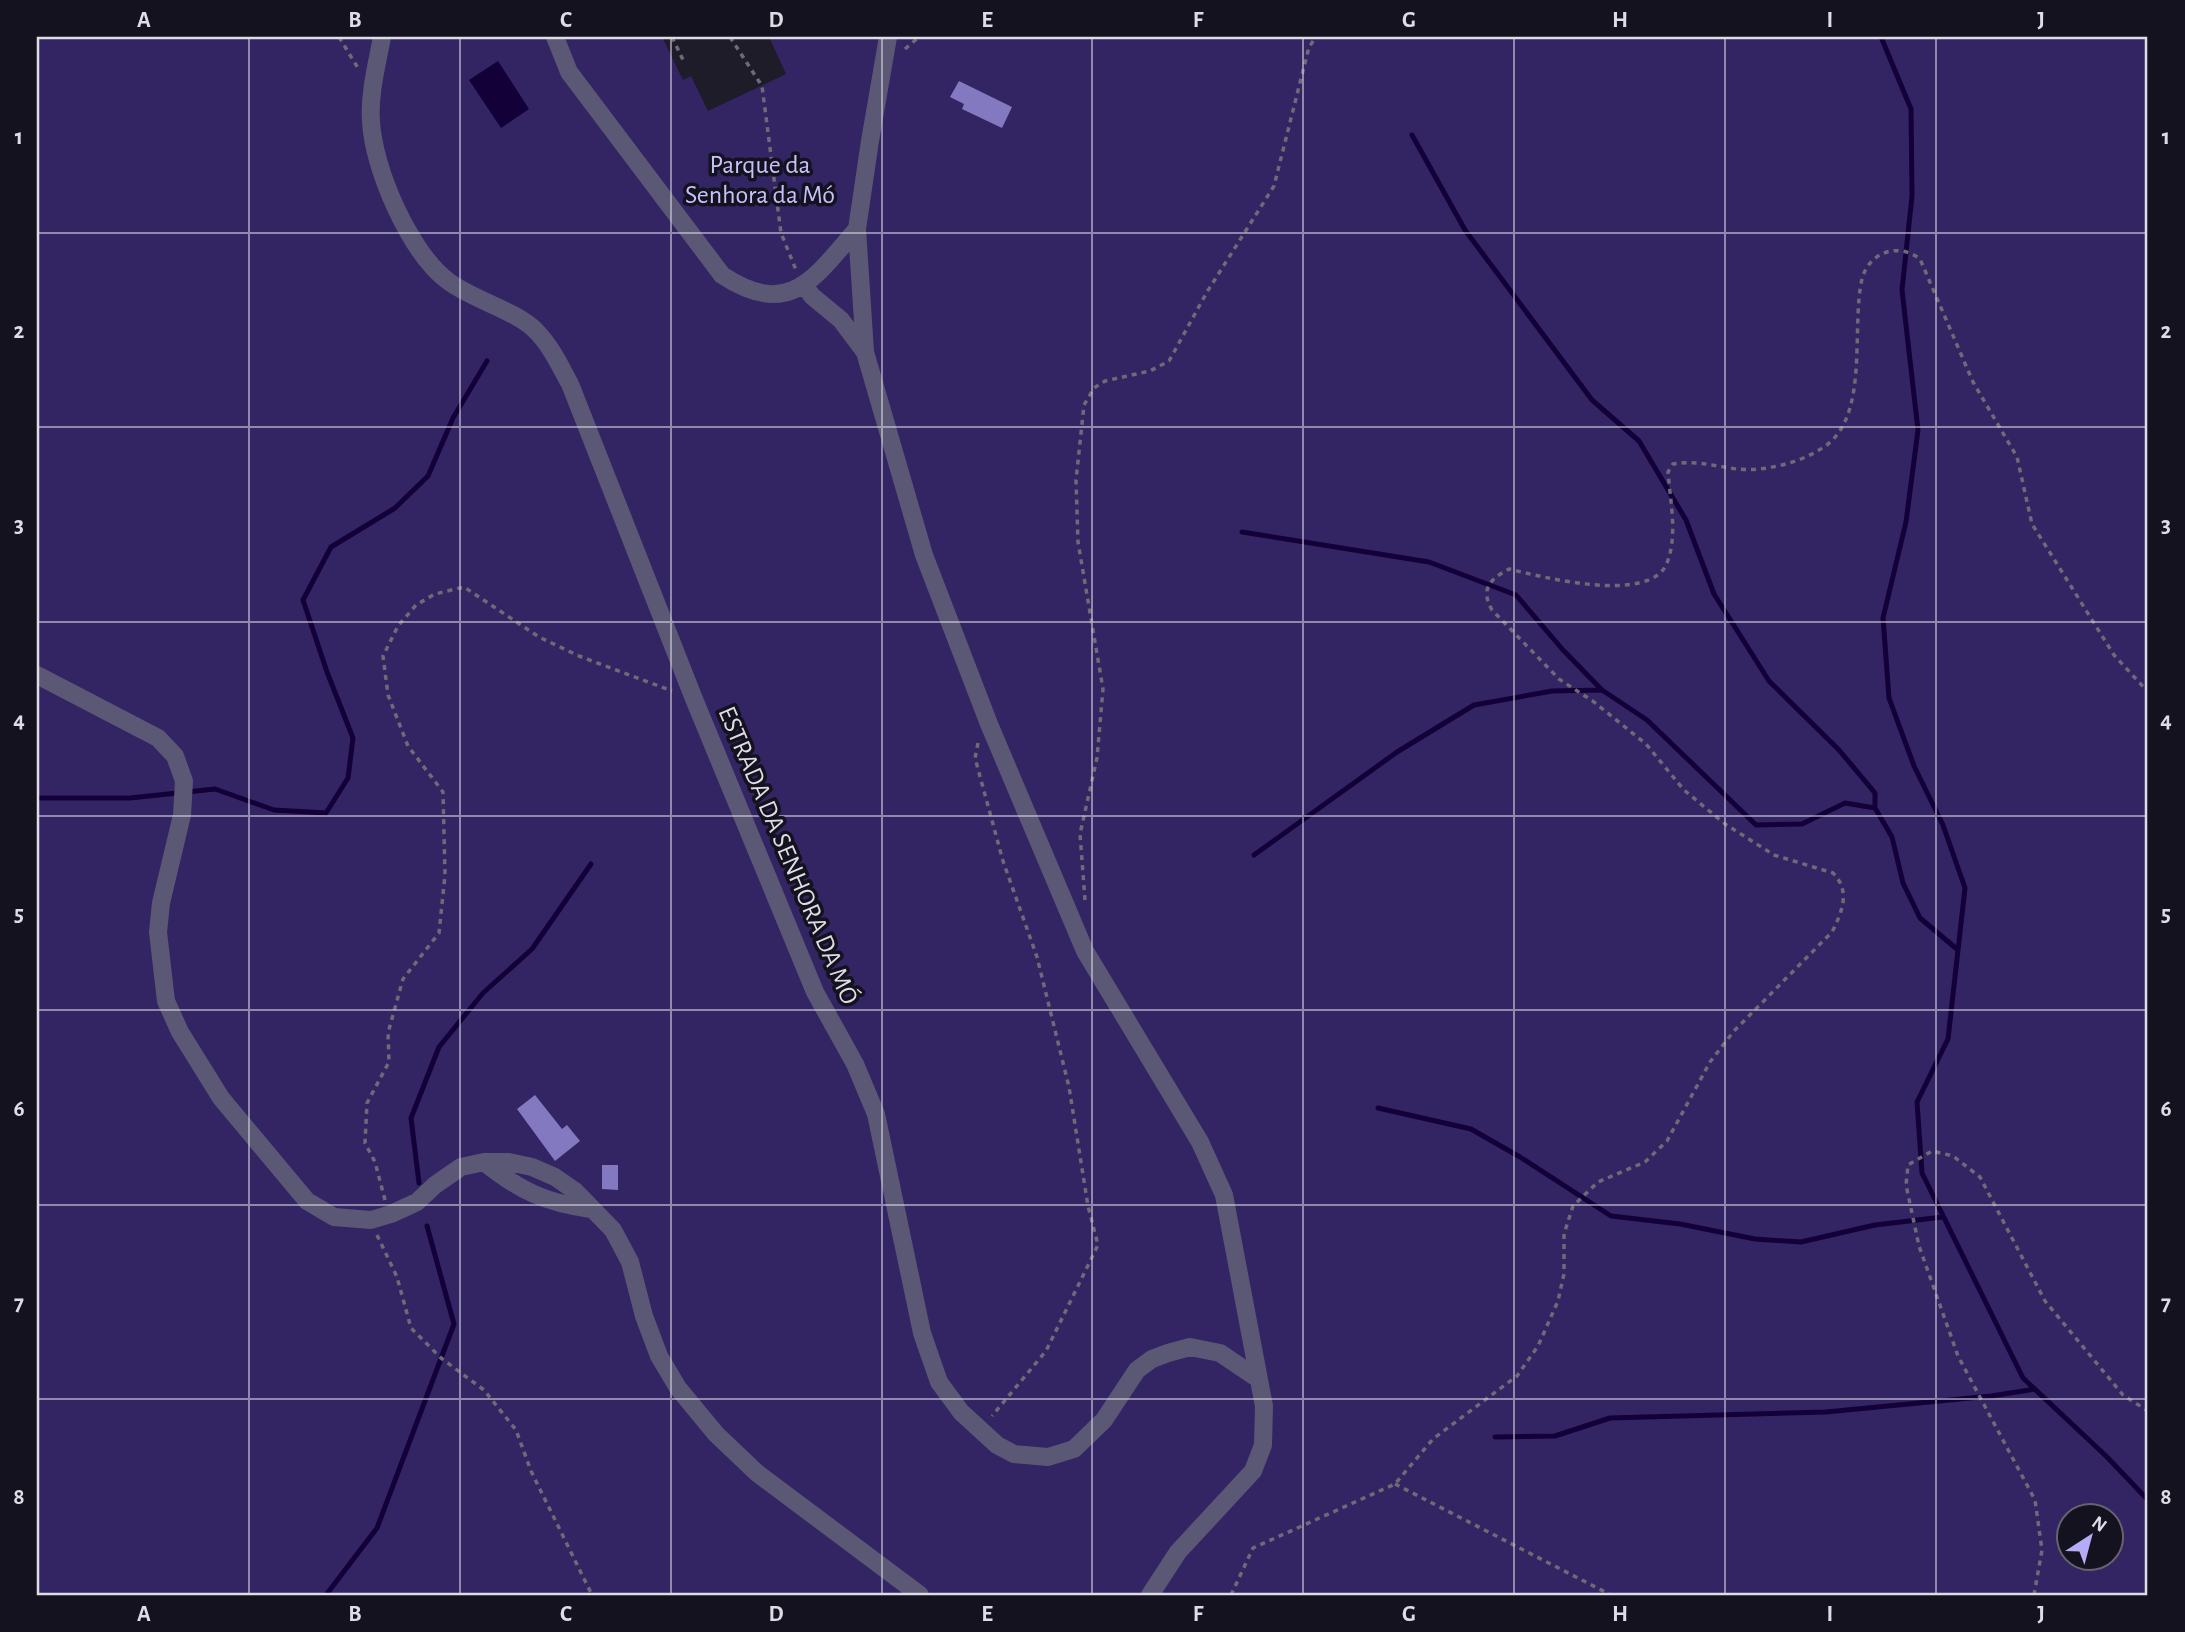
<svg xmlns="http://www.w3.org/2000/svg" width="2185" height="1632" viewBox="0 0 2185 1632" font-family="'Alegreya Sans',sans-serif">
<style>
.green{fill:#332564;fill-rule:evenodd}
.water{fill:#130039}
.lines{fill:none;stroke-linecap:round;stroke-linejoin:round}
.stream{stroke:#130039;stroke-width:5}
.building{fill:#8279c0}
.path{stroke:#6c6b76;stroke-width:3.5;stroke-dasharray:5 5;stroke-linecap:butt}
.minor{stroke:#5b5876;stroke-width:18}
.grid{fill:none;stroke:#dedde6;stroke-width:2;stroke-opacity:0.55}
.labels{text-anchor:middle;stroke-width:7;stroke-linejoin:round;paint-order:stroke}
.park-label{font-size:26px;fill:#c6c1fb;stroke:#14121e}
.street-label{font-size:26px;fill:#dedde6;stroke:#14121e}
.neatline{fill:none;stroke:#dedde6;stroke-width:2.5}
.grid-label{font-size:23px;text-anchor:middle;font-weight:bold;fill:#dedde6}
</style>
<rect width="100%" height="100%" fill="#1d1c28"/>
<path class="green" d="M37,37H662L683,80L691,76L708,111L786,74L769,37H2148V1595H37ZM2070,1516H2112V1558H2070Z"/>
<path class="water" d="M498,61L529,109L501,128L469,80Z"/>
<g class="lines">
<path class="stream" d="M1881,37L1911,109L1912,196L1902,290L1918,430L1906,522L1883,618L1889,698L1914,766L1943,825L1965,888L1948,1039L1917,1102L1922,1173L2023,1378L2106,1456L2148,1500
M1412,135L1465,230L1592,400L1639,441L1686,520L1714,594L1769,681L1839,750L1875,793V808
M1242,532L1429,562L1516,595L1563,650L1602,690L1647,720L1756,825L1802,824L1845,803L1875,808L1892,837L1903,883L1920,918L1958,950
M37,798H130L215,789L274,810L326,813L348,778L353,738L327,672L303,600L331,547L395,508L428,476L453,418L487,361
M1254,855L1397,752L1474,705L1552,691L1602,690
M1378,1108L1471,1129L1520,1157L1611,1216L1680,1224L1755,1239L1801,1242L1875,1225L1943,1217
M419,1183L411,1118L439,1047L483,993L532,949L591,864
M1495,1437L1555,1436L1610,1418L1826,1412L1991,1396L2035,1389
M326,1595L377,1528L454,1324L427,1226"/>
</g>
<path class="building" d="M959,81L1012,107L1002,128L962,109L964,104L950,97Z
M535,1095L562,1129L567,1125L580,1141L555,1161L517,1109Z
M602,1165H618V1190L602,1189Z"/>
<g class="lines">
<path class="path" d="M339,37L358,68
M672,37L685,64
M730,37L762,86L781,233L796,270
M1123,37H1131
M905,49L919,37
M978,743L975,758L1003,861L1037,957L1069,1087L1088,1206L1098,1245L1046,1351L992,1416
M1085,900L1080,834L1097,758L1103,689L1078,542L1076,480L1084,405L1094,388L1105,381L1150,371L1169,361L1174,352L1207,292L1274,186L1309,47L1316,37
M385,1200L375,1162L365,1143L367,1103L389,1062L388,1033L403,979L439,933L445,875L443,792L408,746L388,695L383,656L398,626L416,605L435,594L464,587L539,637L579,656L672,691
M377,1235L397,1277L411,1328L441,1358L484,1390L516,1430L531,1471L592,1595
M1395,1484L1611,1595
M1231,1595L1253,1548L1395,1484L1433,1439L1517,1376L1538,1346L1558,1301L1564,1274V1234L1573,1206L1598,1182L1645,1162L1667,1141L1710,1062L1734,1031L1832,932C1842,912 1851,891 1833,873L1774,855L1725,824L1684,790L1646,744L1594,702L1559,679L1492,610C1480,589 1490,579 1509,569C1542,577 1650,605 1667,563C1678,535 1670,500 1668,472L1673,464C1695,460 1714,466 1737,469C1765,472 1805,462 1828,444C1869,411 1851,326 1862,279C1869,252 1898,242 1920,259L1973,382L2017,457L2032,524L2114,655L2148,692
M2034,1595L2042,1550L2035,1500L1958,1356L1919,1246L1906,1185L1908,1165L1932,1151L1953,1156L1980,1177L2045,1301L2123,1395L2148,1411"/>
<path class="minor" d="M382,37C377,64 369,94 371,121C373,168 410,253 448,281C471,299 517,311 536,331C551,346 560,366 570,384L694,699L815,992L855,1064L876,1114L922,1333L939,1382L961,1412L997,1445L1014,1454L1048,1457L1074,1449L1104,1420L1137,1370L1152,1359L1168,1353L1190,1347L1220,1353L1257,1378
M555,37L569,72L722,275C790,320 814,278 857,229
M888,37L870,141L857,229L865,352L924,555L989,724L1085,951L1200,1142L1224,1195L1264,1406L1263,1445L1253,1471L1178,1552L1150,1595
M804,285L812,296L841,320L865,352
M37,675L158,738L175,756L184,781L182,815L161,903L158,932L166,1001L180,1032L221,1098L307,1201L334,1217L371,1220L391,1214L417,1202L435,1185L461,1167L484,1162H509L532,1167L555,1177L575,1191L613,1230L630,1262L644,1316L659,1356L678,1388L716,1434L757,1473L920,1595
M484,1162C520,1191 546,1203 591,1209"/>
</g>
<path class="grid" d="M249,37V1595M460,37V1595M671,37V1595M882,37V1595M1092,37V1595M1303,37V1595M1514,37V1595M1725,37V1595M1936,37V1595M37,233H2148M37,427H2148M37,622H2148M37,816H2148M37,1010H2148M37,1205H2148M37,1399H2148"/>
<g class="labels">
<g class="park-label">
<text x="760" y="173">Parque da<tspan x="760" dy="30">Senhora da Mó</tspan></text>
</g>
<g class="street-label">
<text transform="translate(789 855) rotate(67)" y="9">ESTRADA DA SENHORA DA MÓ</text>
</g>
</g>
<rect width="2185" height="1632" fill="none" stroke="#14121e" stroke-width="77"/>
<g transform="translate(2090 1537) rotate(36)"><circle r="33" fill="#14121e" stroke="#65636e" stroke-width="2"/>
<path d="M0-5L12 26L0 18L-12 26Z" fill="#b5acf8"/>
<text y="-10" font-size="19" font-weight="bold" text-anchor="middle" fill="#dedde6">N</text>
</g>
<rect x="38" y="38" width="2108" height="1556" class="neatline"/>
<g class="grid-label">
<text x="144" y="27">A</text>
<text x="355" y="27">B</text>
<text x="566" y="27">C</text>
<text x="776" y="27">D</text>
<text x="987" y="27">E</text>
<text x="1198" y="27">F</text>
<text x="1409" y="27">G</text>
<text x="1620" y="27">H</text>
<text x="1830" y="27">I</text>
<text x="2041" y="27">J</text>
<text x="19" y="144">1</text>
<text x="2166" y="144">1</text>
<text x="19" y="338">2</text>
<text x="2166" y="338">2</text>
<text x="19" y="532">3</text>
<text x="2166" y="532">3</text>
<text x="19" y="727">4</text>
<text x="2166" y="727">4</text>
<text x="19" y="921">5</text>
<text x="2166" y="921">5</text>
<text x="19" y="1116">6</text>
<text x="2166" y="1116">6</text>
<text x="19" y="1310">7</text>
<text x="2166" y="1310">7</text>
<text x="19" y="1504">8</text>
<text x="2166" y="1504">8</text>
<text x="144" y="1621">A</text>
<text x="355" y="1621">B</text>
<text x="566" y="1621">C</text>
<text x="776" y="1621">D</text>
<text x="987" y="1621">E</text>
<text x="1198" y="1621">F</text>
<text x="1409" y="1621">G</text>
<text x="1620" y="1621">H</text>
<text x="1830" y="1621">I</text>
<text x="2041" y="1621">J</text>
</g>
</svg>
